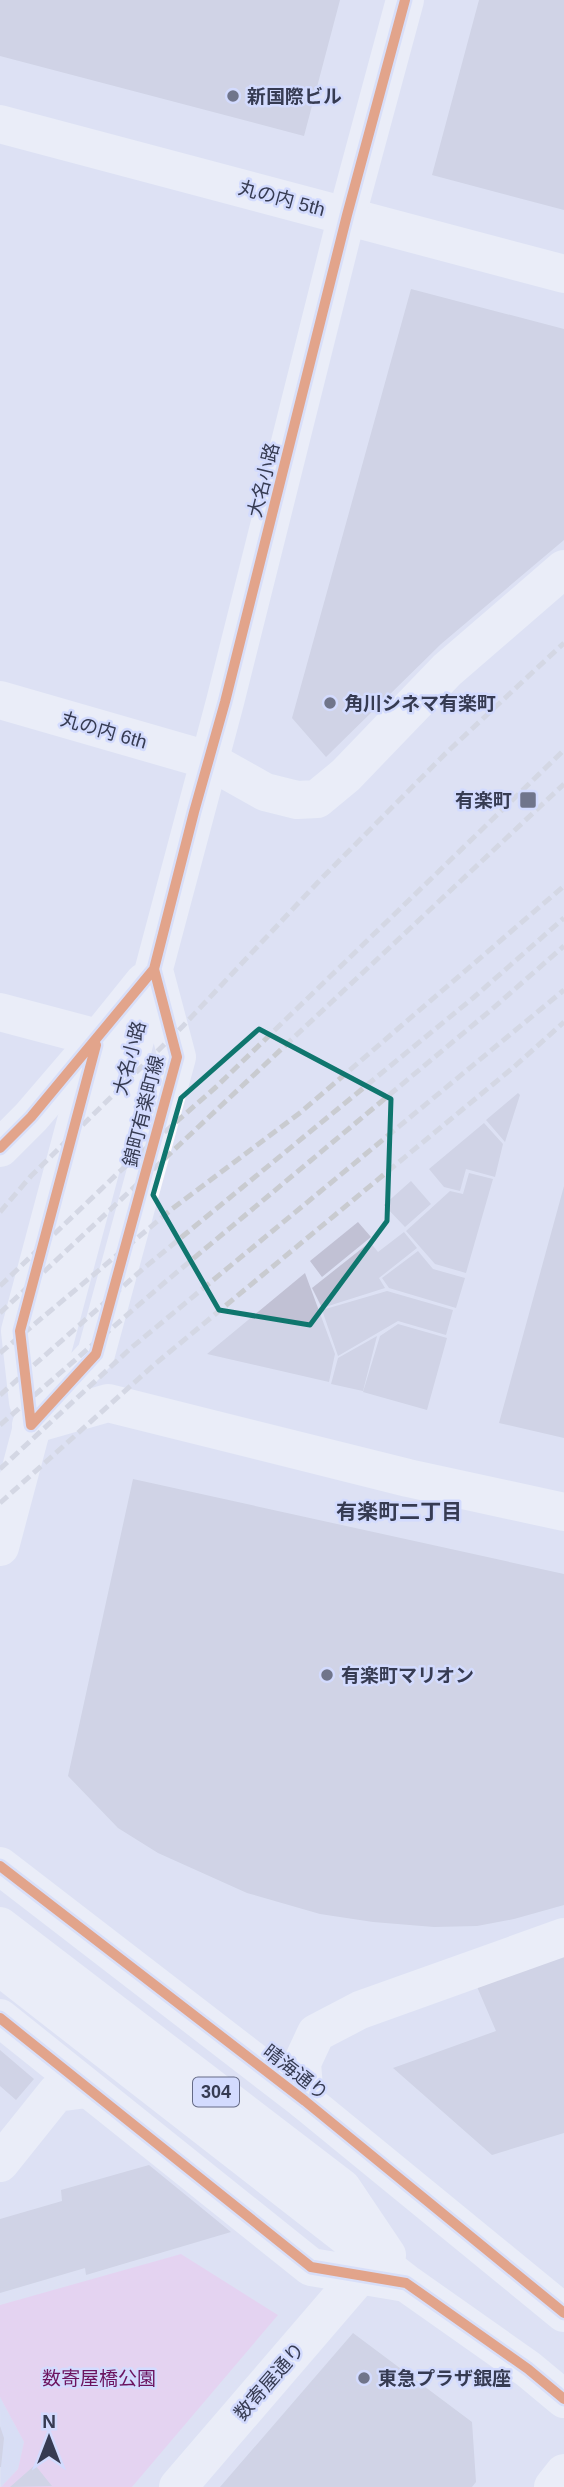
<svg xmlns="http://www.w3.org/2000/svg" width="564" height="2487" viewBox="0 0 564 2487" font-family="Helvetica,'Noto Sans JP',sans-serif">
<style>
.built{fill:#d2d9f7}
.green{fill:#eec2ee}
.building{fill:#c1c1d4}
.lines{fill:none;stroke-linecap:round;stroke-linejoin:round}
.minor{stroke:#fafafd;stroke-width:38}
.major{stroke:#fafafd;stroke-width:38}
.rail{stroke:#c9cbd0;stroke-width:5;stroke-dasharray:10 5;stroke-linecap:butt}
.cycleway-casing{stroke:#d3dbfe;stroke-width:15}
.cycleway{stroke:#e8590c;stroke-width:10}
.marked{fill:none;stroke:#0f766e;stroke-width:5;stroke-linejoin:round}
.poi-dot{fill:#70758b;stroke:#d3dbfe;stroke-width:2.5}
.labels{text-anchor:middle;stroke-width:5;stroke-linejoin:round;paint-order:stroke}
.shield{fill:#d3dbfe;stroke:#656b86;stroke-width:2}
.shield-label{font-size:18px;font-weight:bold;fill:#363b52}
.poi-label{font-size:19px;font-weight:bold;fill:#363b52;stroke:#d3dbfe;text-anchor:start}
.street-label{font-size:19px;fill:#363b52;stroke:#d3dbfe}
.park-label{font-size:19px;fill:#6b135f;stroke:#d3dbfe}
.neighbourhood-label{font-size:21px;font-weight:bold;fill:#363b52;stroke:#d3dbfe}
</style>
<rect width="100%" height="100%" fill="#dde1f4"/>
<path class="built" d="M0,2397L24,2442L18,2469L1,2487Z"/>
<path class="green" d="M181,2254L278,2315L132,2487H1L18,2469L24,2442L0,2397V2305Z"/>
<path class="building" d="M0,0H340L304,136L0,56Z
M479,0H564V210L432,175Z
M411,289L564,329V540L441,644L326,757L292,718Z
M518,1093L520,1095L505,1142L486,1120Z
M484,1123L503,1144L495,1177L466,1169L460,1191L444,1187L429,1169Z
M469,1173L493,1179L466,1273L435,1264L406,1231L450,1191L463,1194Z
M411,1181L431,1204L405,1227L384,1205Z
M564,1186V1438L499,1423Z
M358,1222L371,1237L322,1277L310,1261Z
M404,1232L417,1248L379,1278L385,1288L322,1308L312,1288L370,1242L378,1252Z
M418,1251L433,1269L465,1278L456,1308L389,1288L382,1278Z
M305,1273L335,1354L329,1382L207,1354Z
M387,1291L453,1310L446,1335L398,1321L338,1356L322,1310Z
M398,1324L447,1338L427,1410L363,1392L380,1336Z
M377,1336L363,1391L331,1384L338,1358Z
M133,1479L564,1574V1905L514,1919L477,1926L434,1927L373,1922L320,1914L247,1893L158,1853L118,1828L68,1776Z
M564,1952V2133L492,2155L393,2068L496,2031L475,1982Z
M0,2050L34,2079L16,2100L0,2086Z
M149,2165L231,2232L86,2275L85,2268L0,2293V2219L62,2201L61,2190Z
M353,2333L472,2422L476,2482L472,2487H220Z
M0,2426L4,2438L1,2467H0Z
M35,2465L52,2486L10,2487Z"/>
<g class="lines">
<path class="minor" d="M0,124L564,274
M0,700L208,760L265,792L297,800L317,799L346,775L447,670L564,569
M0,1012L120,1044
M0,1148L31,1117L98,1039
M31,1425L108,1403L408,1478L564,1512
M305,2101L302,2063L316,2033L360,2010L564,1937
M0,2163L56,2093L87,2089
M178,2487L360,2275"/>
<path class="major" d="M28,1402L20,1331L98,1039L144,982
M35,1421L96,1354L177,1057L154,970
M0,1547L225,702L347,215L405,0
M0,1866L305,2101L564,2313
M0,1926L342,2188L387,2255
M0,1967L406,2283L528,2369L564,2399
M0,2018L311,2267L400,2282
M553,2487L564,2473"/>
<path class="rail" d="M0,1212L31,1176L183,1026L320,880L446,753L564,643
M0,1286L118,1173L216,1087L564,750
M0,1313L564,784
M0,1353L172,1209L301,1112L564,886
M0,1395L144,1268L473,998L564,918
M0,1425L164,1283L491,1010L564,946
M0,1469L131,1348L564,990
M0,1503L155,1364L515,1066L564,1022"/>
<g class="cycleway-casing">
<path id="cycleway" d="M0,1148L31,1117L154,969L194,812L225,702L347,215L405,0
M31,1425L96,1354L177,1057L154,969
M31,1425L20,1331L96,1045
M0,1866L305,2101L564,2313
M0,2018L311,2267L406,2283L528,2369L564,2399"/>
</g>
<use href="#cycleway" class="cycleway"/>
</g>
<path d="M0 0H564V2487H0ZM259,1029L391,1099L387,1221L310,1325L219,1310L153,1195L181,1098Z" fill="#dde1f4" fill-opacity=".55" fill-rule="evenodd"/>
<path class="marked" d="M259,1029L391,1099L387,1221L310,1325L219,1310L153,1195L181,1098Z"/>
<g class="poi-dot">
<circle cx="233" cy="96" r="7"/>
<circle cx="330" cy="703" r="7"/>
<rect x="519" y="791" width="18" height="18" rx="3.5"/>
<circle cx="327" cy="1675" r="7"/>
<circle cx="364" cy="2378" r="7"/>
</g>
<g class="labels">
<rect class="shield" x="193" y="2077.5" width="46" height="29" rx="5"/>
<g class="shield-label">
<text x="216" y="2098">304</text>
</g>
<g class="poi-label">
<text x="247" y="103">新国際ビル</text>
<text x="344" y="710">角川シネマ有楽町</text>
<text x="512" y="807" text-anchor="end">有楽町</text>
<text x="341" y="1682">有楽町マリオン</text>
<text x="378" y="2385">東急プラザ銀座</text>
</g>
<g class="street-label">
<text transform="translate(282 198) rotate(15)" y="7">丸の内 5th</text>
<text transform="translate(263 480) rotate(-76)" y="7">大名小路</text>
<text transform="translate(104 730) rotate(16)" y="7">丸の内 6th</text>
<text transform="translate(129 1058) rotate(-75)" y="7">大名小路</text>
<text transform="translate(143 1111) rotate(-76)" y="7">錦町有楽町線</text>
<text transform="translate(296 2072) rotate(38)" y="7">晴海通り</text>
<text transform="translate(269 2381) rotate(-49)" y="7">数寄屋通り</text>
</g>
<g class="park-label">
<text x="99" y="2385">数寄屋橋公園</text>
</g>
<g class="neighbourhood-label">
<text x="399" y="1519">有楽町二丁目</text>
</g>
</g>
<g transform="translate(49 2438)" stroke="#d3dbfe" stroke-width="5" paint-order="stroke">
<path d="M0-5L12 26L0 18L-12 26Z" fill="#363b52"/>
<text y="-10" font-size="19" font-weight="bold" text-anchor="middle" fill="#363b52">N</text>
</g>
</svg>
